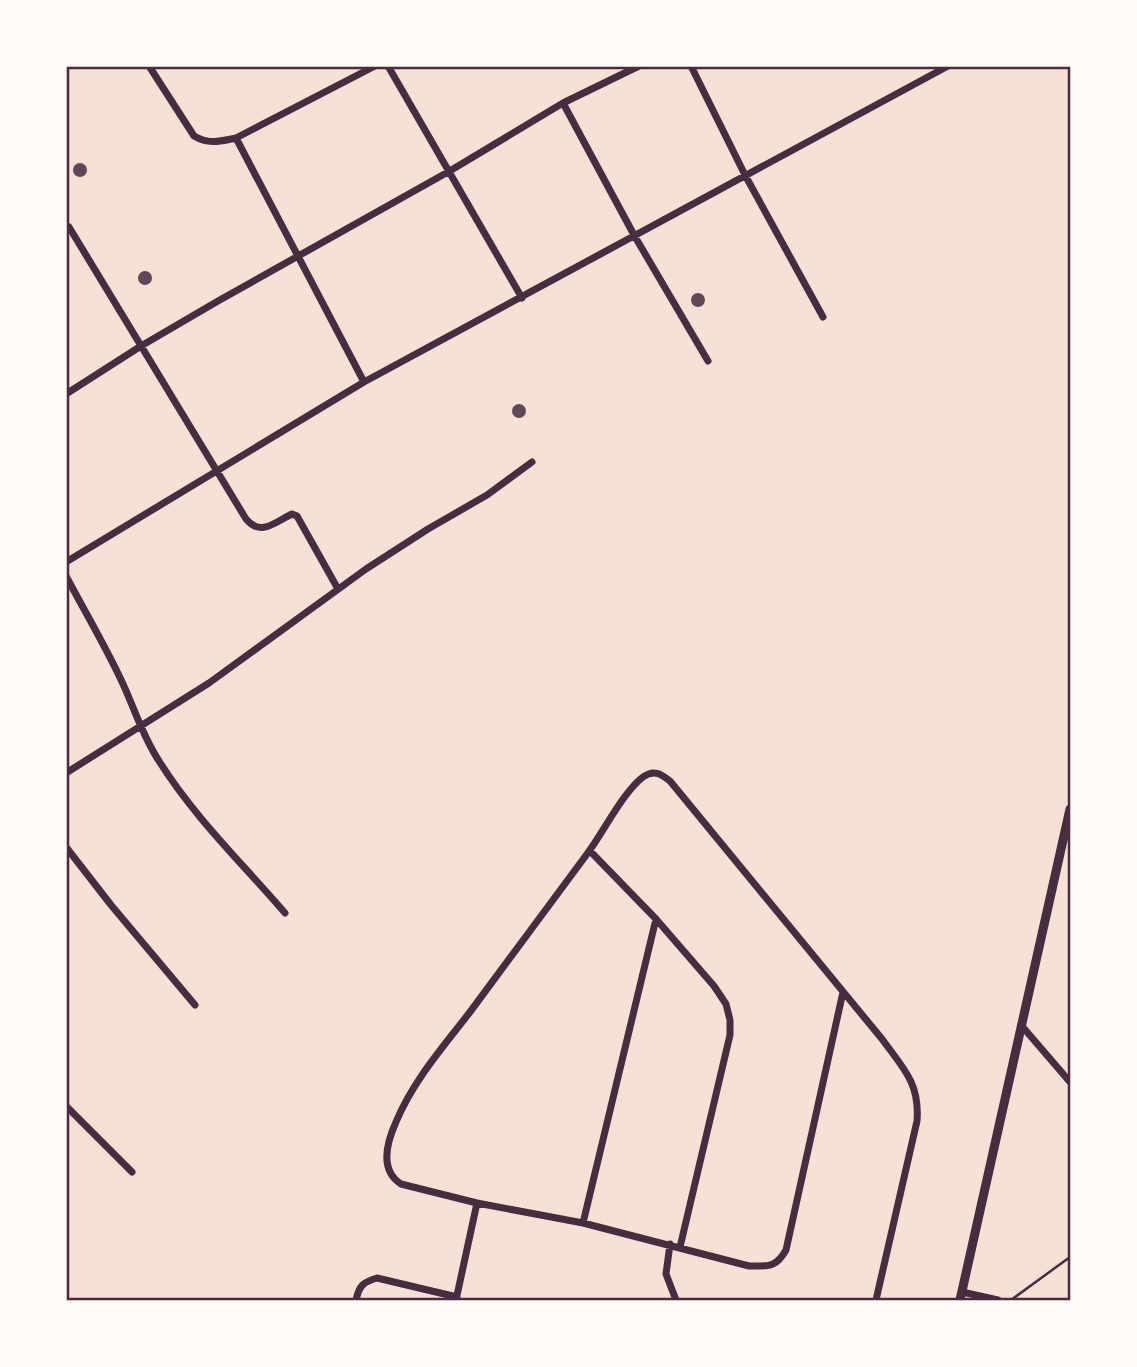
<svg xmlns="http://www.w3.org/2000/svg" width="1137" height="1367" viewBox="0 0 1137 1367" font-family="Georgia,serif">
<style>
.building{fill:#644757}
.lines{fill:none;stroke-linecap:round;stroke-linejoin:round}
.path{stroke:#4a2c40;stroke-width:2.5}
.minor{stroke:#4a2c40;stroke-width:7}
.tertiary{stroke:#4a2c40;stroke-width:9}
.neatline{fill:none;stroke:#4a2c40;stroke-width:2.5}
</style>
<rect width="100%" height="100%" fill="#f7e1d7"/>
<path class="building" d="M73 170a7 7 0 1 1 14 0a7 7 0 1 1-14 0Z
M138 278a7 7 0 1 1 14 0a7 7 0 1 1-14 0Z
M691 300a7 7 0 1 1 14 0a7 7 0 1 1-14 0Z
M512 411a7 7 0 1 1 14 0a7 7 0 1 1-14 0Z"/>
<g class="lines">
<path class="path" d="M1011,1300L1070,1257"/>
<path class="minor" d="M149,66L194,136C209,145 221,141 236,138L375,66
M388,66L522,298
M691,66L745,175L823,317
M563,103L634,235L708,361
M236,138L364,382
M69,227L246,519C261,537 275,522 292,514L297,516L338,589
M66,394L141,346L218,301L448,172L563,103L639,66
M66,562L364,382L948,66
M66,576C85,612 106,647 123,684C135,710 143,737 159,761C194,817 242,863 285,913
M66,773L209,683L366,569L428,529L487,495L532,462
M66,847L111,905L195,1005
M590,851L656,919L714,986L726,1004L730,1020V1035L680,1247
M843,992L786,1250C776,1268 768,1266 749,1266L583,1223L477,1203L401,1184C379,1170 387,1142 396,1122C413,1081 443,1047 470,1012C509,959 548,907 587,854C603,833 623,792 643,777C654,769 661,774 670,781L882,1039C903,1068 920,1083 917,1121L876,1300
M1021,1025L1070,1082
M66,1106L132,1172
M583,1223L656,919
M670,1244L666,1274L676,1300
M962,1292L998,1300
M356,1300C359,1286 363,1282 377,1278L457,1297
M456,1300L477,1203"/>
<path class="tertiary" d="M960,1300L1070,809"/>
</g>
<rect width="1137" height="1367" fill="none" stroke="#fffaf5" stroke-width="136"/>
<rect x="68" y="68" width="1001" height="1231" class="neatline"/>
</svg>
